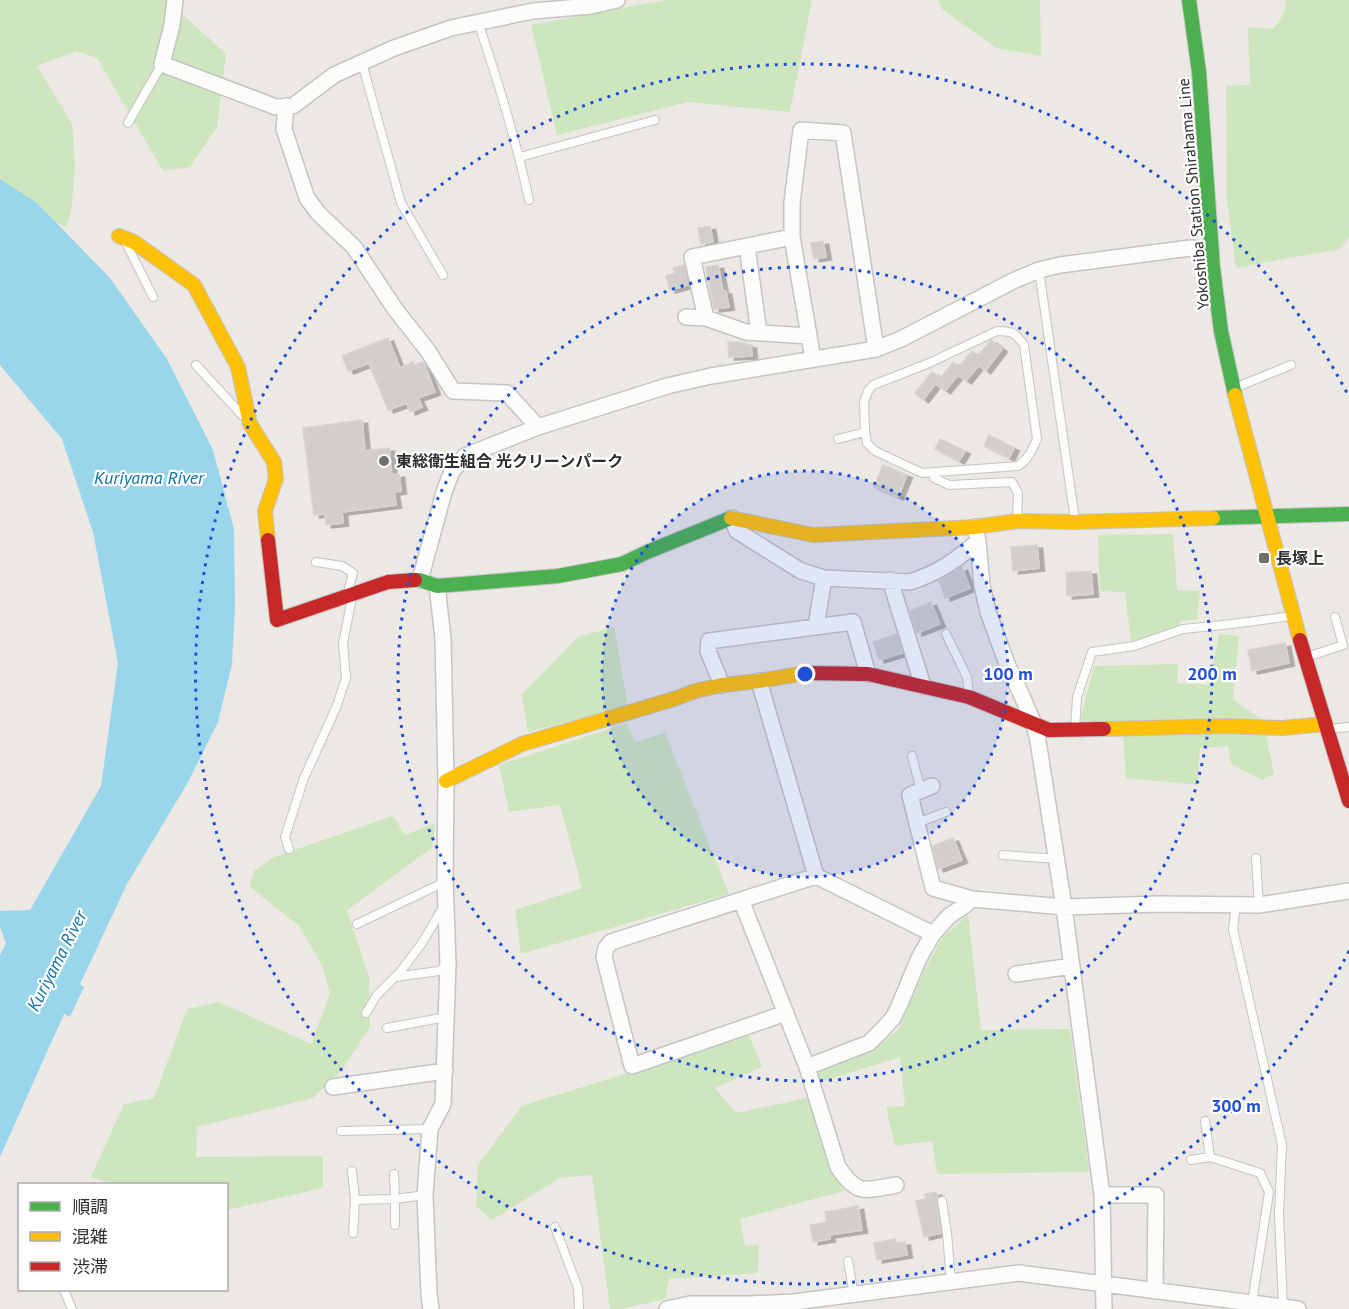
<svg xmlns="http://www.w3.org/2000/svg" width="1349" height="1309" viewBox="0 0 1349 1309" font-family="'PT Sans','Noto Sans JP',sans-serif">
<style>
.green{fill:#cee6be}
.water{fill:#99d6ec}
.building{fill:#d1cecb;stroke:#d7d4d0;stroke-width:1.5;filter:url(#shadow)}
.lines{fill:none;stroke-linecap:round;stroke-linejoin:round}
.lane-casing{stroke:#c5c4c5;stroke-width:10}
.street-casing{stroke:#c5c4c5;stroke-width:18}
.fast-casing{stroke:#c5c4c5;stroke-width:16}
.slow-casing{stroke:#c5c4c5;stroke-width:16}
.jam-casing{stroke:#c5c4c5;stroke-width:16}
.lane{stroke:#fcfcfb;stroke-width:8}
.street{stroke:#fcfcfb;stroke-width:15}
.fast{stroke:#4caf50;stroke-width:14}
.slow{stroke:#ffc107;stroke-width:14}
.jam{stroke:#c62828;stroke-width:14}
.ring{fill:none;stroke:#1d4ed8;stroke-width:3;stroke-dasharray:3 6}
.poi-dot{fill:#706f6e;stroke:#fff;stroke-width:2}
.labels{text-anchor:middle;stroke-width:4.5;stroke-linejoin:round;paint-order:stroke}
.street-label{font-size:16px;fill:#2e2e2e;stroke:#fff}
.poi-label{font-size:16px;font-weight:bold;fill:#2e2e2e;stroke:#fff;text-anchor:start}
.water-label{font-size:18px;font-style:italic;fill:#0d6fa3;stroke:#fff}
.centre{fill:#1d4ed8;stroke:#fff;stroke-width:3}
.ring-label{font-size:18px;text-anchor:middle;font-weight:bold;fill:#1d4ed8;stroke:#fff;stroke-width:4.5;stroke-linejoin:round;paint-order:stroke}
</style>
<defs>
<filter id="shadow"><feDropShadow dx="5.5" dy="3" stdDeviation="0" flood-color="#0004"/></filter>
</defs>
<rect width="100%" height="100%" fill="#ece8e4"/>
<path class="green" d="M0,0H167L226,54L217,127L190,167L163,171L97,58L76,51L37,66L72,124L75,167L71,213L66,227L0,196Z
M666,0H812L790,112L688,102L557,135L531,25Z
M938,0H1040L1041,56L996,48L942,9Z
M1286,0H1349V237L1339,249L1236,268L1227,199L1226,86L1250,85L1248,27L1273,29C1280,20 1286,12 1286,0Z
M1173,534L1177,590L1200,591L1197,620L1181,621L1174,638L1131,642L1125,592L1100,591L1098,535Z
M614,627L628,706L528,732L522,694L578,637Z
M1219,634L1239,636L1233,700L1263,720L1274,774L1262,780L1231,764L1228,746L1200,748L1197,785L1126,778L1122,723L1080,720L1094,666L1178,664L1177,683L1209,685Z
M627,723L635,742L665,733L729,894L521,954L515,910L582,888L560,805L509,812L499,765Z
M393,816L405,835L435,823L432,848L347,910L369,977L370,1027L342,1070L313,1098L197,1127L196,1157L323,1156V1188L227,1210L226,1184H114L91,1177L124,1104L154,1098L187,1009L219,1002L311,1044L330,994L322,965L299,926L250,887L254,871L274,857Z
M968,915L981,1030L1070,1029L1089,1172L937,1174L932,1141L895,1146L886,1107L905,1106L900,1057L820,1082L816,1069L873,1049L898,1030L927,965L942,938Z
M749,1035L762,1067L715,1088L736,1113L807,1098L844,1191L740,1219L745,1246L759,1245L758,1273L669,1279L665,1299L622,1309H610L592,1175L560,1178L492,1220L476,1206L478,1165L522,1106Z"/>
<path class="water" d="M0,179L37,203L110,278L167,359L213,450L234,529L235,608L232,664L218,722L187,784L127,884L80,984L84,987L70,1017L64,1014L0,1157V955L6,943L0,927V911L30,910L101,786L118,663L93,532L62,439L0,365Z"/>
<path class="building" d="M710,226L713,242L701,244L698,228Z
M823,241L826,257L814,259L811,243Z
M684,265L688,285L670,290L666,276L675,273L673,268Z
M718,265L723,291H726L729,307L714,309L706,267Z
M388,338L400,368L413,362L414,365L423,362L424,363L435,392L418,398L422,407L410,412L407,403L388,410L369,363L348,371L342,356Z
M991,340L1002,349L985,371L979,365L966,381L958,375L945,391L936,384L953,362L959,367L972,351L978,356Z
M728,342H739V343H746V345H751L752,356L729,357Z
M932,372L940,378L923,400L915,393Z
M362,420L365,451L389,448L392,475L399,474L401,491L394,492L396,505L342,512L343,523L326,525L325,514L314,515L303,428Z
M989,435L1014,448L1009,458L984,446Z
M940,439L965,451L959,461L935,449Z
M883,465L907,475L898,497L874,487Z
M1037,545L1039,568L1013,571L1011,547Z
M962,567L970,588L945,598L939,581Z
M1091,571L1093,594L1067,596L1066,573Z
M931,602L940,624L917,633L910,611Z
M897,634L902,653L879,660L873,642Z
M1285,643L1289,663L1252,671L1248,650Z
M953,838L962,860L938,869L933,846Z
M936,1192L937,1197H938L936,1202L941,1233L924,1237L916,1201L926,1199L925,1194Z
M858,1206L862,1230L829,1235L830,1239L813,1242L810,1225L827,1222L825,1212Z
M895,1239L896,1243L905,1242L907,1255L877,1260L874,1243Z"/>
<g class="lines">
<g class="lane-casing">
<path id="lane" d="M478,22C498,81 516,139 529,200
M362,63L401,203L443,275
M128,123L162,64
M520,157L655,120
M127,245L153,297
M1039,270L1075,520
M997,331C1012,331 1015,332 1024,345L1037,439C1032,450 1028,460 1018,466L922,473L875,451L867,443L865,432L864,402L868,391L873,385L927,364Z
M196,365L242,415
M1237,387L1291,365
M838,439L865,432
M932,472L934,478L949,485L1012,482L1018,493L1017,520
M316,562L342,566L353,573L348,592
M946,634L967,677L969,696
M1307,657L1343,645L1335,617
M1075,728L1077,697L1092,652L1134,646L1183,629L1232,624L1292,616
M1329,729L1349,727
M912,756L921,791
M916,820H925L946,812
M289,849L285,837L304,778L336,708L346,678L343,643L352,598
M1003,855L1057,859
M1256,858L1259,905
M1236,905L1233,929L1282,1145L1279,1214L1283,1307
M357,924L432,888L445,883
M395,977L439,971L447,965
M366,1013L377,995L401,971L422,943L444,906
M387,1028L446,1017
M1205,1121L1210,1157
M341,1131L430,1129
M1191,1160L1210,1157L1260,1173L1269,1192L1252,1303
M352,1171L355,1200L353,1233
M394,1174L395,1199V1225
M355,1200L395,1199L425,1195
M942,1201L947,1233L951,1282
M555,1227L578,1288L579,1309
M848,1261L854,1295
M64,1290L72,1309"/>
</g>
<g class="street-casing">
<path id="street" d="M175,0L172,25L162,64L276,107L293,106L334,75L394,48L451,28L533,11L591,6L617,0
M286,106L284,129L307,198L319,214L354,247L395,309L428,351L453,391L507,393L538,427
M747,246L759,333
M686,317L706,318L746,332L809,336
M706,318L692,257L792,237
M813,359L792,237V203L801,130L843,133L876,349
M732,518L737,531L801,571L824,578L910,582C938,573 957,560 978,541
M975,527L978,541L982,585L988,612L1007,664L1022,696L1034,724L1038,741L1064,907L1102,1195L1104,1309
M420,580L444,492L452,471L465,456L538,427L667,386L711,376L876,349L901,339L1013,281L1039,270L1060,265L1190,248L1211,250
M890,580L923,686
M816,626L824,578
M759,681L816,876
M722,685L708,651L709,641L853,622L868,674
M932,786L910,795L933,888L972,899L1064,907L1159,904L1259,905L1349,891
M741,900L807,1067L838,1167C858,1197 865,1190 896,1185
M1016,974L1072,966
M786,1013L632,1066L604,957L606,948L611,942L816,876L933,934
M807,1067L869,1043L882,1030L893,1018L899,1006L919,958L933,934L949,916L964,906L972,899
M333,1087L445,1071
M1102,1195H1156L1155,1291
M431,1309L429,1294L425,1195L430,1129L443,1104L448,965L445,878L446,781L443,638L437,586
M667,1309L690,1304H750L794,1302L1019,1273L1298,1309"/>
</g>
<g class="fast-casing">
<path id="fast" d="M1189,0L1199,72L1213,268L1221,331L1235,395
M1213,518L1349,514
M415,580H420L437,586L558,576L622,564L647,552L731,518"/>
</g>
<g class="slow-casing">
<path id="slow" d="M119,236L134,242L194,285L238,367L250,424L274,462L276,479L265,511L268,540
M1235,395L1300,640
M731,518L813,535L975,527L1017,521L1075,522L1213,518
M1104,729L1226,726L1282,728L1326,724
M446,781L522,744L674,699L695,691L722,685L759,681L806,673"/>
</g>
<g class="jam-casing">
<path id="jam" d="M268,540L277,620L388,582L415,580
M1300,640L1349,801
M806,673L868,674L969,697L1049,730L1104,729"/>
</g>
<use href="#lane" class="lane"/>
<use href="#street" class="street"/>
<use href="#fast" class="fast"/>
<use href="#slow" class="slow"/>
<use href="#jam" class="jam"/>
</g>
<circle cx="805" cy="674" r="203" fill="#1d4ed8" fill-opacity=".12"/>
<g class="ring">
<circle cx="805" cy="674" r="203"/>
<circle cx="805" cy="674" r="407"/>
<path d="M1349 951A610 610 0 1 1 1349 397"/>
</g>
<g class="poi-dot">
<circle cx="384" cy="461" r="6"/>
<rect x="1258" y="552" width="12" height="12" rx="3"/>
</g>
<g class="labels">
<g class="street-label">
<text transform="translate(1193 194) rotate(-95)" y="6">Yokoshiba Station Shirahama Line</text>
</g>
<g class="poi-label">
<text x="396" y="467">東総衛生組合 光クリーンパーク</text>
<text x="1276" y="564">長塚上</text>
</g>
<g class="water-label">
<text x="149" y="484">Kuriyama River</text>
<text transform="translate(57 961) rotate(-63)" y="6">Kuriyama River</text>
</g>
</g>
<circle cx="805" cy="674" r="9" class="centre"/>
<g class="ring-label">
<text x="1008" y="680">100 m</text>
<text x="1212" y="680">200 m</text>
<text x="1236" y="1112">300 m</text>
</g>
<rect x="18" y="1183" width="210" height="108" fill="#ffffff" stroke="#ababab" stroke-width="1.5"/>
<rect x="30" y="1202" width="30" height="9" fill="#4caf50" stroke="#ababab" stroke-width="1.5"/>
<text x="72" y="1213" font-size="18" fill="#2e2e2e">順調</text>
<rect x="30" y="1232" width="30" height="9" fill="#ffc107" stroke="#ababab" stroke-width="1.5"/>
<text x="72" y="1243" font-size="18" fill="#2e2e2e">混雑</text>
<rect x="30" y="1262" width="30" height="9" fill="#c62828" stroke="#ababab" stroke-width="1.5"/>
<text x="72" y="1273" font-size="18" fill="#2e2e2e">渋滞</text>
</svg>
